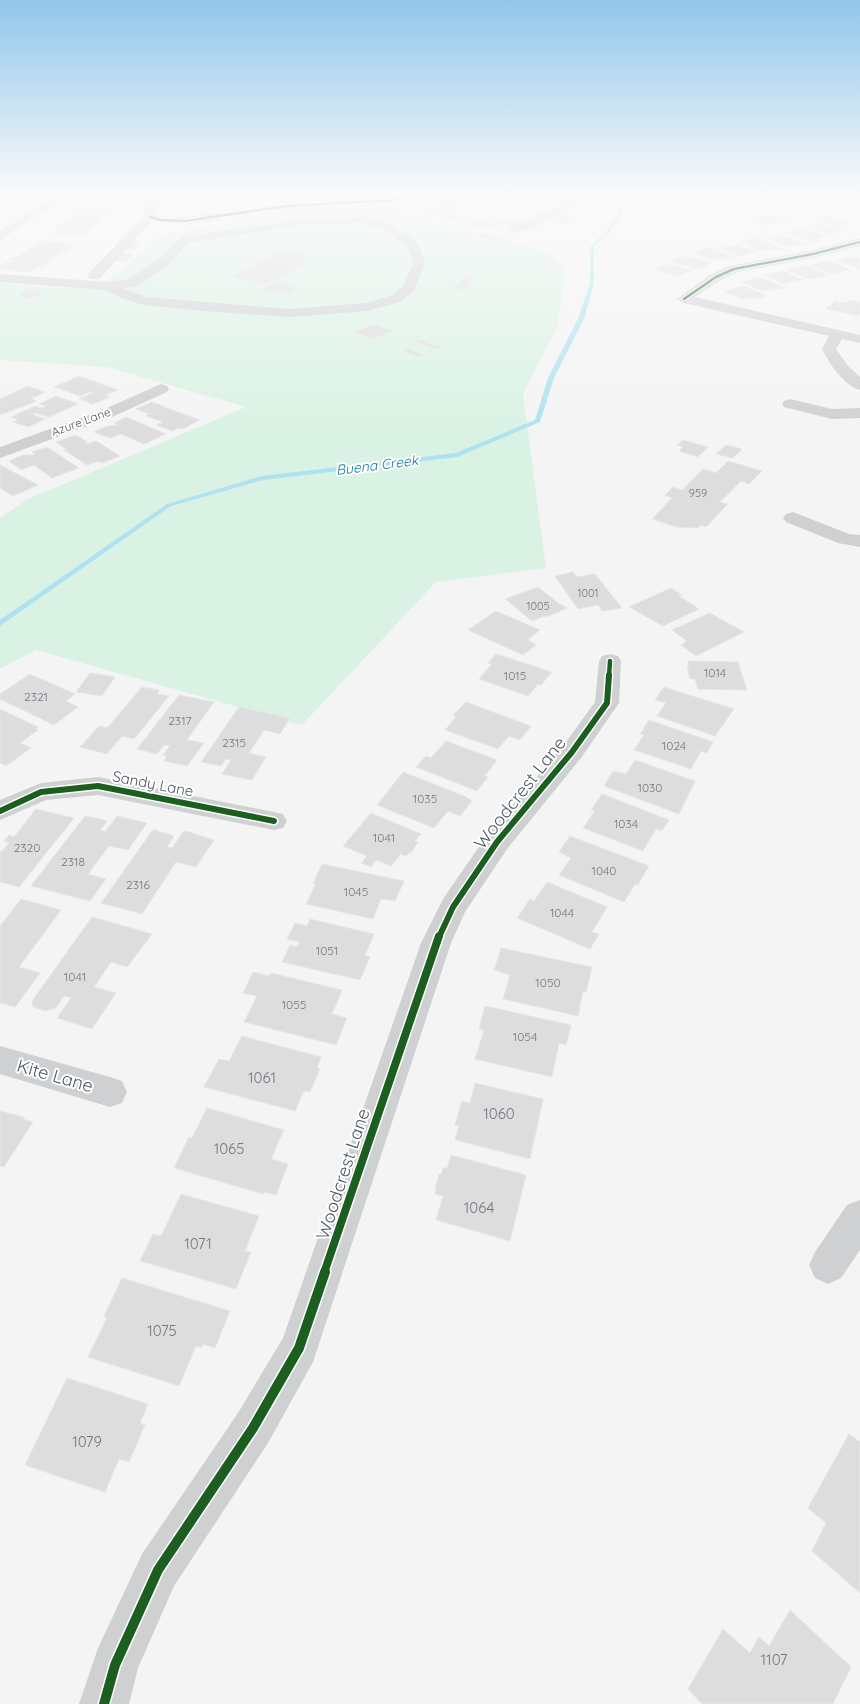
<svg xmlns="http://www.w3.org/2000/svg" width="860" height="1704" viewBox="0 0 860 1704" font-family="Quicksand,sans-serif">
<style>
.green{fill:#d9f2e3}
.lines{fill:none;stroke-linecap:round;stroke-linejoin:round}
.stream{fill:#aee2f0;fill-rule:evenodd}
.building{fill:#ddddde;stroke:#e5e6e7}
.minor{fill:#ced0d2;fill-rule:evenodd}
.cycleway-far4-casing{stroke:#fff;stroke-width:4}
.cycleway-far3-casing{stroke:#fff;stroke-width:7}
.cycleway-far2-casing{stroke:#fff;stroke-width:9}
.cycleway-far1-casing{stroke:#fff;stroke-width:11}
.cycleway-casing{stroke:#fff;stroke-width:13}
.cycleway-far4{stroke:#1b5e20;stroke-width:2.5}
.cycleway-far3{stroke:#1b5e20;stroke-width:4.5}
.cycleway-far2{stroke:#1b5e20;stroke-width:6}
.cycleway-far1{stroke:#1b5e20;stroke-width:8}
.cycleway{stroke:#1b5e20;stroke-width:10}
.labels{text-anchor:middle;stroke-width:4;stroke-linejoin:round;paint-order:stroke}
.far-number-label{font-size:11px;fill:#707881}
.far-street-label{font-size:12px;fill:#4a5661;stroke:#fff}
.number-label{font-size:12px;fill:#707881}
.far-water-label{font-size:14px;font-style:italic;fill:#0c7c9b;stroke:#fff}
.street-label{font-size:15px;fill:#4a5661;stroke:#fff}
.near-number-label{font-size:15px;fill:#707881}
.near-street-label{font-size:18px;fill:#4a5661;stroke:#fff}
</style>
<rect width="100%" height="100%" fill="#f4f4f4"/>
<path class="green" d="M383,209L544,251L566,268L558,325L523,394L546,568L436,582L302,725L36,650L0,669V518L26,500L246,407L107,367L0,360V283L72,289L103,284L163,234L300,212Z"/>
<g class="lines">
<path class="stream" d="M623,193H627C626,217 611,232 594,247V283L584,319L554,378L540,422L457,457L263,480L171,506L0,626V620L167,504L262,476L456,453L535,420L548,378L578,319L590,283V247C606,230 622,218 623,193Z"/>
</g>
<path class="building" d="M97,193H128L123,196L126,197H121L119,199H124L114,204L83,202L89,198H86L87,197L94,195H89Z
M254,193H298L266,196H258Z
M451,193L462,195L458,198L470,201L457,205L462,207L449,211L429,206L441,202L431,200Z
M12,194L36,195L27,201L0,200V195Z
M375,195L376,198L341,199V196Z
M307,196H330V199L306,200Z
M408,198L417,200L402,205L393,203Z
M0,202L17,203H22L9,209L0,208Z
M184,202L196,204H207L194,210L171,207Z
M380,203V207H344V204Z
M333,204V208H309V205Z
M294,206L298,209L266,214L261,210Z
M427,207L500,225L487,229L416,211Z
M78,209H110L105,214H109L103,215L102,217H107L102,218L95,225L97,226L91,228L95,229H91L86,234L53,233L58,228H56L57,227L62,225H57L58,224H62L69,217L67,216L74,214L69,213H74Z
M382,209H395V213H382Z
M250,212L254,215L232,219L228,215Z
M564,213L581,217L566,224L549,221Z
M821,215L850,221L838,226L813,221Z
M773,216L790,222L757,225L748,218Z
M505,219L520,222L514,227L496,224Z
M819,224L837,227L844,229L833,234L810,230Z
M801,229L825,236L818,239L823,240L815,243L785,233Z
M482,233L511,241L506,243L477,235Z
M783,235L806,244L786,247L766,239Z
M758,238L783,249L759,251L740,242Z
M46,241L76,244L67,250H72L70,251H64L61,253H66L60,254L45,262L49,263L47,264L39,265L44,266L41,267H38L28,272L0,269V266L6,263L2,262H10L14,260L8,259L15,258L29,250H26L28,249L36,247H31L33,246H37L36,245Z
M129,242H140L135,249H124Z
M738,245L751,250L757,252L738,256L720,248Z
M711,247L736,258L712,260L693,252Z
M282,250L310,255L300,260L309,262L266,284L230,277Z
M120,253L133,254L127,262L114,261Z
M686,256L711,263L699,269L669,261Z
M856,257L860,259V270L837,260Z
M822,262H832L850,270L831,274L811,265Z
M669,264L687,269L692,270L678,276L654,269Z
M806,265L830,276L808,279L787,270Z
M784,271L803,280L783,284L765,275Z
M466,275L474,276L464,290L452,289Z
M761,277L786,288L763,291L742,282Z
M276,282L294,286L291,288L298,289L289,294L262,290L267,285Z
M744,286L766,296L761,299L753,297L743,299L725,291Z
M37,289L42,296L24,299L19,292Z
M850,300L860,302V314L858,316L826,309L835,301L846,303Z
M374,324L392,331L371,339L353,332Z
M419,339L433,345L441,347L436,349L415,341Z
M408,349L423,355L418,357L403,351Z
M79,376L118,390L106,395L110,397L93,404L79,399L93,393L90,392L80,396L54,387Z
M28,386L45,392L31,399L37,401L0,415V399Z
M56,396L78,404L49,417L35,413L31,414L45,419L28,427L13,422L18,420L11,417L35,406L41,408L46,406L39,404Z
M152,402L166,407H164L200,420L182,429L178,428L173,431L156,425L163,422L146,416L149,414L136,409Z
M126,417L166,434L144,444L121,434L110,438L94,432L107,426L119,425L114,423Z
M76,435L87,442L85,443L87,444L96,441L120,456L102,463L99,461L87,465L64,450L66,449L56,442Z
M683,440L708,447L698,457L679,451L683,447L677,445Z
M726,445L742,449L733,458L716,454Z
M47,447L79,468L52,478L34,465L21,470L9,461L23,455H36L32,452Z
M728,461L762,471L749,484L741,481L720,502L728,504L706,527L701,525L698,528L677,527L652,519L672,498L665,495L673,487L682,490L703,469L716,473Z
M0,465L38,485L13,496L0,488Z
M573,572L577,577L595,574L622,608L602,611L598,605L578,609L555,576Z
M538,587L558,603L567,608L547,617L545,616L532,621L505,599Z
M671,588L682,595L679,596L699,609L663,626L629,607Z
M496,611L540,630L528,640L536,645L523,655L468,630Z
M710,613L744,632L696,656L681,645L687,641L672,630Z
M496,654L552,672L541,685L538,684L528,696L479,679L492,664L488,663Z
M688,661L738,662L747,690L698,689L695,679H690L687,667H689Z
M90,673L115,677L102,696L76,692Z
M30,674L75,694L66,701L78,707L54,725L0,699V694Z
M142,687L159,690L157,694L169,696L134,739L122,736L107,754L80,747L99,726L107,728Z
M664,687L734,709L715,736L657,716L666,703L655,700Z
M179,695L214,702L187,740L204,743L187,766L164,761L167,756L163,755L170,746L164,745L157,754L137,749Z
M466,702L531,726L520,740L509,736L498,749L445,730L456,717L453,715Z
M239,707L290,718L280,734L264,730L249,753L266,757L252,780L222,774L231,760L226,759L221,766L201,762Z
M0,709L38,727L36,729L38,730L20,743L31,748L6,766L0,763Z
M649,720L713,742L707,753L701,751L691,769L634,750L644,735L640,734Z
M446,741L497,760L485,776L488,777L477,791L416,767L426,756L431,758Z
M635,760L695,781L679,814L604,786L613,771L626,774Z
M403,772L464,796L472,801L460,816L448,811L434,828L377,805Z
M602,794L669,820L662,831L656,829L643,851L583,828L595,811L591,810Z
M36,809L74,818L19,887L0,882V853L9,843L4,841L9,835L14,837Z
M371,813L421,834L415,841L418,842L411,853L410,852L406,856L401,854L391,866L376,860L371,867L361,863L367,856L343,846Z
M85,816L105,820L107,822L100,830L105,832L117,816L147,823L128,850L109,846L88,874L106,879L90,901L31,886Z
M155,830L174,836L167,847L172,848L183,832L186,831L214,840L196,867L176,862L142,914L101,903L152,831Z
M570,836L649,866L638,885L635,884L624,902L559,875L571,858L559,852Z
M322,864L404,881L395,901L381,899L373,919L306,904L316,884H313Z
M547,882L607,907L592,932L599,934L590,949L517,918L530,899L534,901Z
M21,899L61,910L19,967L40,973L15,1007L0,1003V926Z
M92,917L152,934L127,967L111,962L94,987L116,993L92,1029L57,1018L71,998L64,996L56,1008L45,1011L33,1007L32,1001Z
M310,919L374,934L365,955L370,957L360,980L282,962L290,945L297,947L299,942L287,939L295,923L307,926Z
M501,948L592,967L586,992L583,991L578,1016L503,999L510,975L494,970Z
M253,972L269,976L271,973L342,990L332,1014L347,1018L336,1045L244,1022L257,996L243,993Z
M485,1006L571,1025L566,1045L559,1043L552,1077L475,1059L484,1030L479,1029Z
M242,1036L321,1057L317,1068L320,1069L310,1092L304,1091L295,1111L204,1087L219,1059L229,1061Z
M475,1083L543,1099L530,1159L455,1140L459,1126L455,1125L462,1101L470,1103Z
M207,1108L284,1130L271,1159L288,1164L276,1195L264,1192L263,1194L174,1168L189,1137L192,1138Z
M0,1111L24,1117L23,1119L33,1122L4,1167L0,1166Z
M451,1155L526,1175L510,1241L436,1220L443,1196L435,1194L436,1185L439,1174L441,1175L443,1168H447Z
M181,1194L259,1216L245,1251L251,1252L236,1289L140,1261L153,1234L161,1236Z
M122,1278L230,1311L215,1348L203,1344L201,1348L196,1346L179,1386L88,1357L107,1318L104,1316Z
M67,1378L148,1404L140,1423L145,1425L129,1462L119,1459L105,1492L25,1465Z
M849,1434L860,1442V1593L812,1551L826,1523L808,1508Z
M790,1610L851,1667L833,1704H702L688,1689L723,1629L750,1653L759,1637L769,1646Z"/>
<g class="lines">
<path class="minor" d="M61,193H73L0,240V231Z
M161,193H172L155,208L154,215L176,217L220,213L226,216C216,226 166,224 152,221L99,279H89L88,276L89,273L143,217L141,215L146,205Z
M406,193H421L420,195L394,203L332,206L326,203L332,200L393,197Z
M467,193H478L473,196Z
M570,193H580C578,198 576,202 571,206C562,214 523,235 511,232L509,230C523,215 558,216 570,193Z
M362,217L388,223L415,240L423,255L425,264L414,291L400,302L367,311L290,317L204,311L144,305L121,298L105,290L0,282V274L108,282L129,279L162,257L180,237L302,219ZM362,223L380,228L406,245L411,255L413,264L403,286L390,296L366,303L290,309L146,297L123,288L138,286L170,263L188,243L302,225Z
M860,238V246L813,258L738,272L721,280L695,297L860,335V343L842,339L836,349L848,366L860,377V390C843,385 830,364 822,349L829,336L684,303L677,299L711,274L729,266L813,250Z
M161,384L167,386L169,389L167,392L112,417L0,458V447L100,411Z
M790,399L832,409L860,408V418L832,419L784,407L782,404L784,401Z
M793,512L849,534L860,535V547L838,543L786,522L783,518L786,514Z
M610,654L618,656L621,661L619,703L581,758L507,849L465,912L451,943L313,1362L268,1443L174,1586L138,1668L129,1704H79L98,1648L142,1554L238,1413L283,1338L421,943L443,899L487,835L563,746L595,702L599,661L602,656Z
M98,777L274,812L283,814L287,821L283,828L274,830L98,795L46,800L0,820V800L41,783Z
M0,1046L110,1077L122,1081L127,1092L122,1103L110,1107L0,1074Z
M860,1200V1250L841,1278L828,1284L815,1278L809,1265L815,1252L847,1205Z"/>
<g class="cycleway-far4-casing">
<path id="cycleway-far4" d="M150,217L161,220L185,221L287,206L394,200L416,193
M684,299L716,277L734,269L813,254L860,242"/>
</g>
<g class="cycleway-far3-casing">
<path id="cycleway-far3" d="M609,676L610,661"/>
</g>
<g class="cycleway-far2-casing">
<path id="cycleway-far2" d="M0,811L41,792L98,786L274,821
M439,937L453,907L497,842L572,752L607,703L609,675"/>
</g>
<g class="cycleway-far1-casing">
<path id="cycleway-far1" d="M324,1273L439,936"/>
</g>
<g class="cycleway-casing">
<path id="cycleway" d="M104,1704L115,1665L158,1570L253,1428L299,1348L325,1272"/>
</g>
<use href="#cycleway-far4" class="cycleway-far4"/>
<use href="#cycleway-far3" class="cycleway-far3"/>
<use href="#cycleway-far2" class="cycleway-far2"/>
<use href="#cycleway-far1" class="cycleway-far1"/>
<use href="#cycleway" class="cycleway"/>
</g>
<linearGradient id="sky" x2="0" y2="1"><stop stop-color="#91c6eb"/><stop offset="0.45" stop-color="#fafafa"/><stop offset="1" stop-color="#fafafa" stop-opacity="0"/></linearGradient>
<rect width="860" height="431" fill="url(#sky)"/>
<g class="labels">
<g class="far-number-label">
<text x="698" y="497">959</text>
<text x="588" y="597">1001</text>
<text x="538" y="610">1005</text>
</g>
<g class="far-street-label">
<text transform="translate(81 422) rotate(-20)" y="4">Azure Lane</text>
</g>
<g class="number-label">
<text x="715" y="677">1014</text>
<text x="515" y="680">1015</text>
<text x="36" y="701">2321</text>
<text x="180" y="725">2317</text>
<text x="234" y="747">2315</text>
<text x="674" y="750">1024</text>
<text x="650" y="792">1030</text>
<text x="425" y="803">1035</text>
<text x="626" y="828">1034</text>
<text x="384" y="842">1041</text>
<text x="27" y="852">2320</text>
<text x="73" y="866">2318</text>
<text x="604" y="875">1040</text>
<text x="138" y="889">2316</text>
<text x="356" y="896">1045</text>
<text x="562" y="917">1044</text>
<text x="327" y="955">1051</text>
<text x="75" y="981">1041</text>
<text x="548" y="987">1050</text>
<text x="294" y="1009">1055</text>
<text x="525" y="1041">1054</text>
</g>
<g class="far-water-label">
<text transform="translate(377 465) rotate(-7)" y="5">Buena Creek</text>
</g>
<g class="street-label">
<text transform="translate(153 784) rotate(11)" y="5">Sandy Lane</text>
</g>
<g class="near-number-label">
<text x="262" y="1083">1061</text>
<text x="499" y="1119">1060</text>
<text x="229" y="1154">1065</text>
<text x="479" y="1213">1064</text>
<text x="198" y="1249">1071</text>
<text x="162" y="1336">1075</text>
<text x="87" y="1447">1079</text>
<text x="774" y="1665">1107</text>
</g>
<g class="near-street-label">
<text transform="translate(520 793) rotate(-52)" y="6">Woodcrest Lane</text>
<text transform="translate(55 1076) rotate(16)" y="6">Kite Lane</text>
<text transform="translate(343 1174) rotate(-72)" y="6">Woodcrest Lane</text>
</g>
</g>
</svg>
